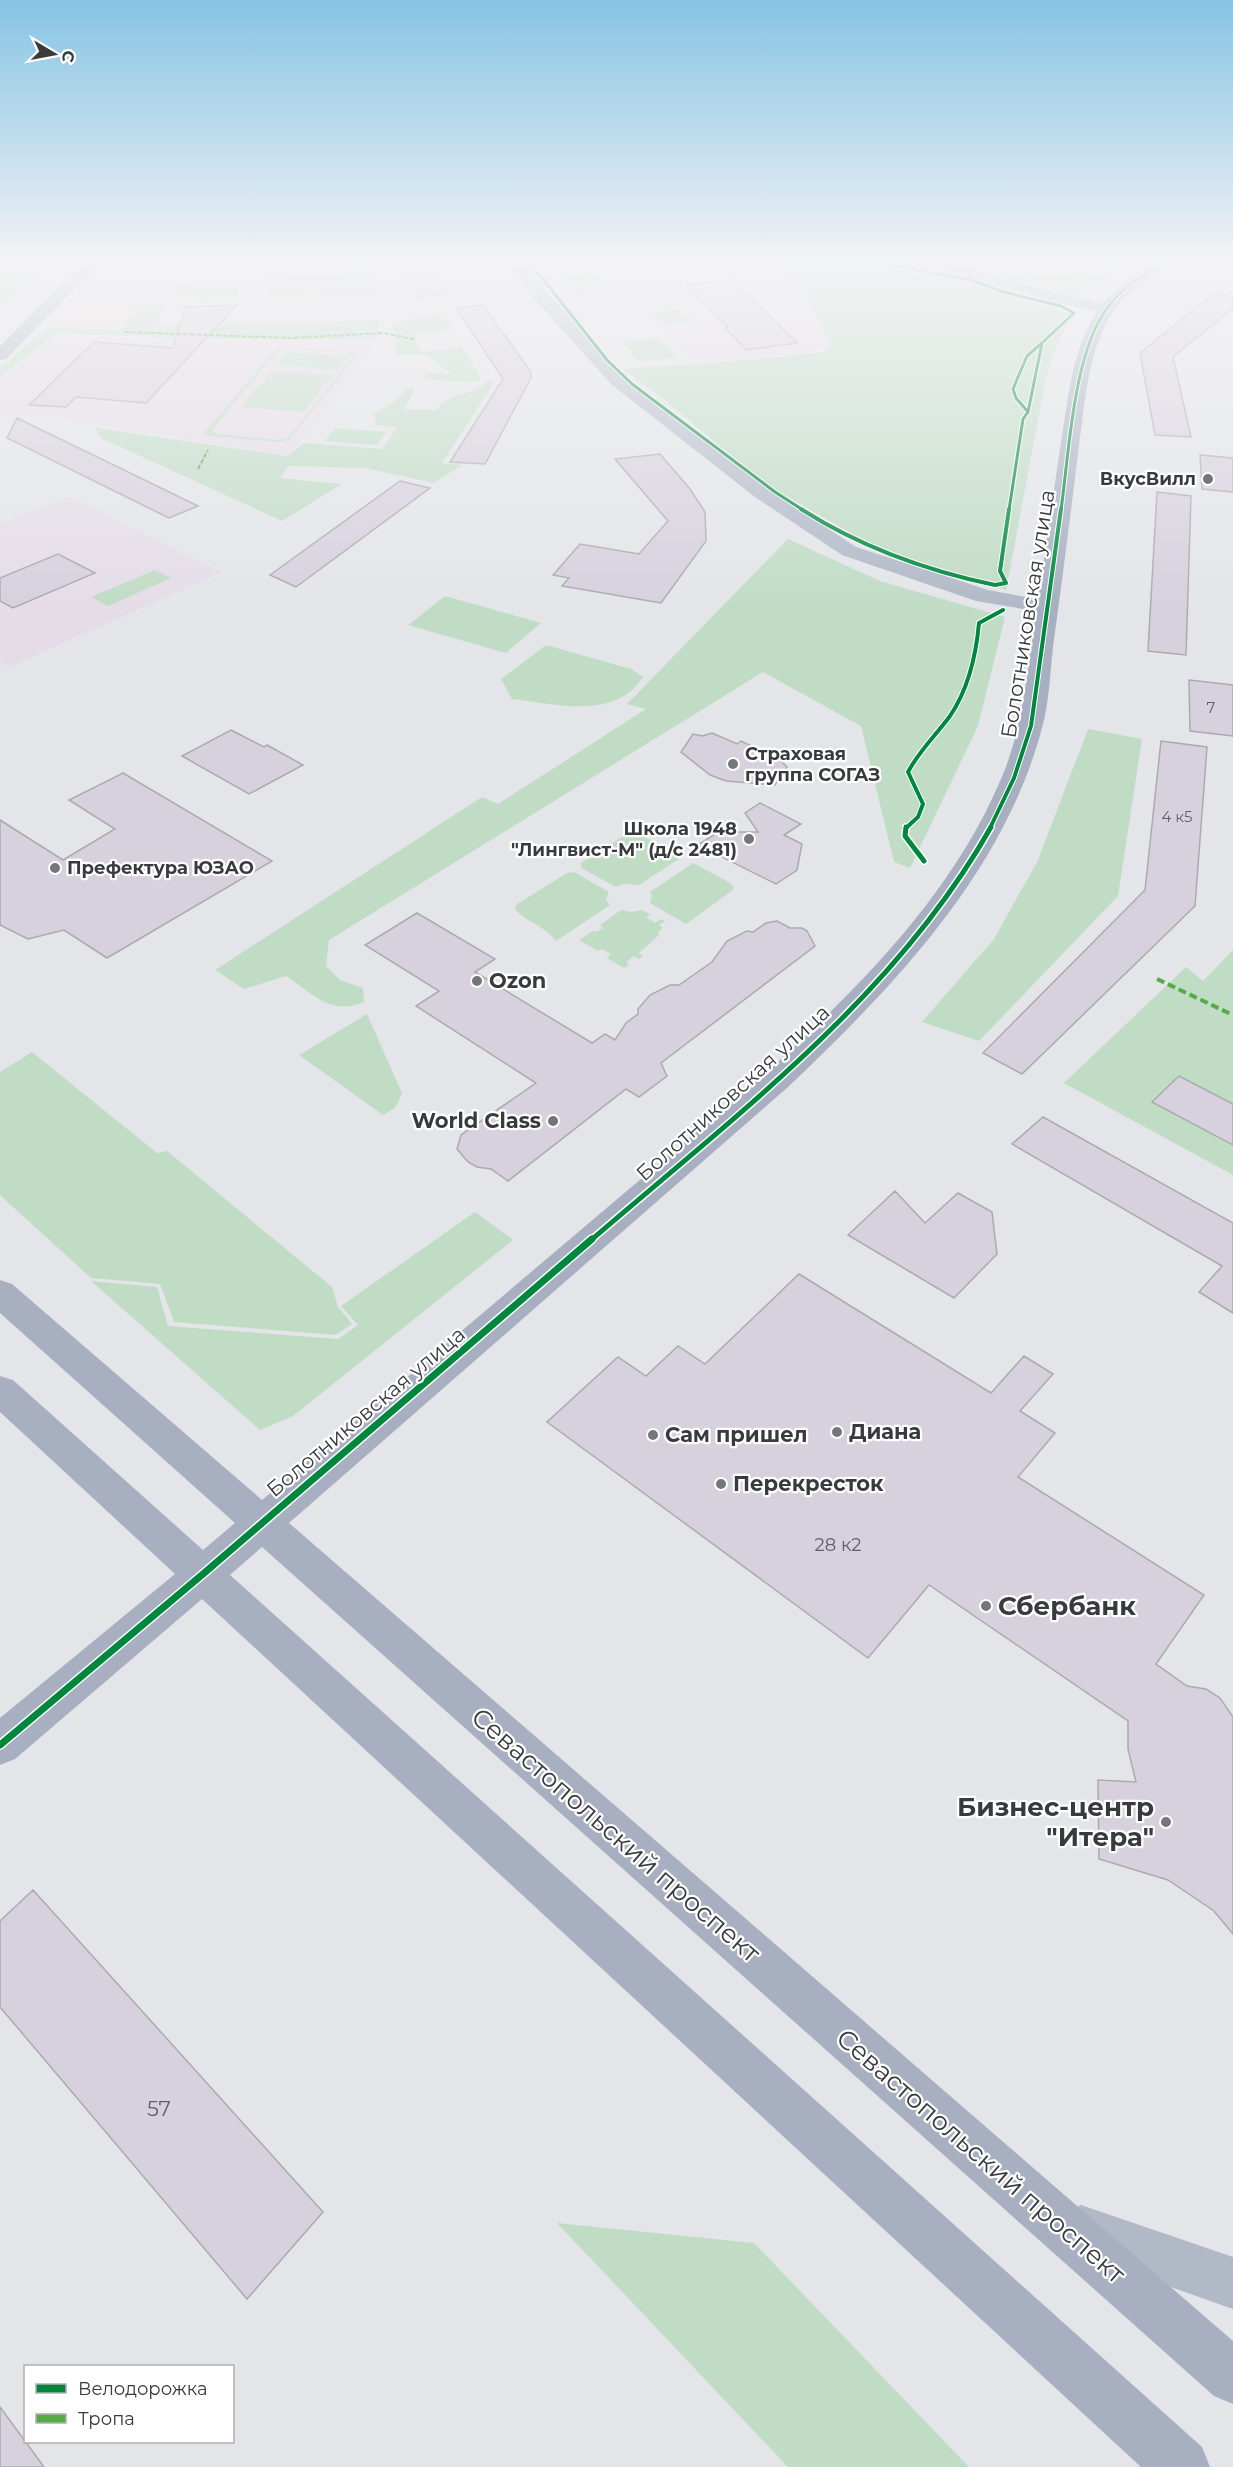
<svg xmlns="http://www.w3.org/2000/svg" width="1233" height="2467" viewBox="0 0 1233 2467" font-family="Montserrat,sans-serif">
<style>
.industrial{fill:#e9dcda}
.education{fill:#e5dce7}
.green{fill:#c0dcc5;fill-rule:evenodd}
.building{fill:#d7d0dd;stroke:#ababae;stroke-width:1.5}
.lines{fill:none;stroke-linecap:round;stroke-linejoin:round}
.street{fill:#b1b9c7;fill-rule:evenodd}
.secondary{fill:#a7afc0;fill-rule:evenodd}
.quiet-far1{stroke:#55ac46;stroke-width:2;stroke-dasharray:4.5 2;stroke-linecap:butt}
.quiet{stroke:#55ac46;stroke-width:4;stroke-dasharray:8 4;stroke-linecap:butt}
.cycleway-far3-casing{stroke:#fff;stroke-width:5}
.cycleway-far2-casing{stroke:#fff;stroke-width:6}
.cycleway-far1-casing{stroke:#fff;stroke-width:8}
.cycleway-casing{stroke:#fff;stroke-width:10}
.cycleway-far3{stroke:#00873e;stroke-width:3}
.cycleway-far2{stroke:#00873e;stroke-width:4}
.cycleway-far1{stroke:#00873e;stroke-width:5}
.cycleway{stroke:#00873e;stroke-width:7}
.poi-dot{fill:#757679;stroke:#fff;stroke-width:2}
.labels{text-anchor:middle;stroke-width:4.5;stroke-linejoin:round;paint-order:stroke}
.far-number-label{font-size:15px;fill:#606065}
.far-poi-label{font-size:18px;font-weight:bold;fill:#393a3d;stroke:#fff;text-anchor:end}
.number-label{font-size:18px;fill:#606065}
.street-label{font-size:21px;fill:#393a3d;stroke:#fff}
.poi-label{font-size:21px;font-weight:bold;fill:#393a3d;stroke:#fff;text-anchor:start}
.near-number-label{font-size:21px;fill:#606065}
.near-poi-label{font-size:26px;font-weight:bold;fill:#393a3d;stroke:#fff;text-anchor:start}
.near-street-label{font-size:26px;fill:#393a3d;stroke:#fff}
</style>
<rect width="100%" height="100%" fill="#e4e5e9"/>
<path class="industrial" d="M90,287L144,288L118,329L50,326Z"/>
<path class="education" d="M0,264H67L0,322Z
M143,264H347L346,268L315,276L168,281L142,267Z
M805,297L827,344L823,349L812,352L701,363L690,360L663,327L700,323L697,319L710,317L702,306Z
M58,334L188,340L376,342L300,443L285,455L45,416H0V380Z
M68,497L222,572L10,667L0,661V524Z"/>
<path class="green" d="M353,264H367L383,293L268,297L267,279L339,276L350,269Z
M774,264H918L1057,304L1068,308L1072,313L1052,357L1046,378L1006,590L879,549L765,484L666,401L624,370L645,367L704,364L824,352L829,348L830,342L805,293Z
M961,264H969L1027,279L1038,273L1057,278L1072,270L1097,274L1114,264H1132L1110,276L1093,292L1066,294Z
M0,267L43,270L0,305Z
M594,272L611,290L578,294L562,276Z
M239,281L236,298L197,299L178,294L171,284Z
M139,301L163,304L158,321L163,325L379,320L378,340L193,339L57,333L0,377V368L47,327L121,330Z
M680,309L692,322L663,325L652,312Z
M445,312L452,329L414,335L421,352L462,347L480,377L479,381L470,382L424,379L427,373L452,374L426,355H397L392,323Z
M659,338L676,357L639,362L624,342Z
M287,348L352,352L357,356L289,440L279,442L210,436L204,433L274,351ZM289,349L348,353L353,357L288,438L279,440L216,434L211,431L277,352Z
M287,352L348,357L337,370L276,365Z
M272,371L332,375L303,412L241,407Z
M487,381H495L442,463L462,465L434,483L365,468L288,466L280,478L342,484L282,521L101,438L96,428L287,456L304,443L382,449L397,427L376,425L374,414L397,400L405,389H415L404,409L436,410C450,391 473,397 487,381Z
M335,428L387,432L377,445L325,441Z
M788,539L880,581L1005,617L978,726L910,868L894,862L861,726L763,672L329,940L326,966L340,980L363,988L364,1002C330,1016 314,994 286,976L244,989L215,970L482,797L498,804L646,709L627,704Z
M155,570L171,578L108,606L91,597Z
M445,596L541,623L506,653L408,625Z
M546,645L631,669L643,677C639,682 635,688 631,691C600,717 549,703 512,699L501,679Z
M1088,729L1142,739L1118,896L979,1041L922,1022L994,939L1038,860Z
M633,834L642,836L679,854V859L639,885L624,884L616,887L581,868V863L625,835Z
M693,863L730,883L734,888L729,893L686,924L650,903L652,896L650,892Z
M574,872L609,892L606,900L610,905L556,941C543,924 525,922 515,909L517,904L567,873Z
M621,910L631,912L642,910L650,914L646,917L655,923L661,919L665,921L659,925L663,928L658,932L659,935L639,953L643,956L639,959L634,956L626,962L629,965L624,968L607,958L611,954L602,949L598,951L579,940L593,931L596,932L603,928L600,925Z
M1233,950V1175L1064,1083L1186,967L1203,981Z
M367,1014L402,1093L395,1108L383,1115L299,1055Z
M32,1052L157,1153L167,1151L332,1287L338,1307L352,1324L336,1335L174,1322L160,1284L91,1278L0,1195V1072Z
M475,1212L513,1240L293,1416L260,1430L91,1281L157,1287L168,1326L338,1339L358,1325L341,1306Z
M557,2223L754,2243L969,2467H788Z"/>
<path class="building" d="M397,264H426L447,294L419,297Z
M732,280L797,343L746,350L725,328L728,327L686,285Z
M1214,293L1233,297V308L1173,357L1191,437L1155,435L1140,353Z
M237,305L146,403L76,397L66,407L29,405L94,342L173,348L185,307Z
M483,305L531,372V378L485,464L450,462L503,379L456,308Z
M17,418L198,506L169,518L7,438Z
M660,454L690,489L705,512L706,541L661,603L562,586L569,578L553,575L580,544L639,554L668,521L615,459Z
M1200,455L1233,458V492L1202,489Z
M400,481L430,488L296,587L270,575Z
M1157,492L1191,496L1186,655L1148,651Z
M58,554L95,573L13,608L0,601V578Z
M1189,680L1233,685V736L1190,731Z
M231,730L264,747L267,745L303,765L249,794L182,756Z
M712,733L737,744L741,741L778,758L787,767L775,785L726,781L710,775L681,752L693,734L702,736Z
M1161,741L1207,747L1195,906L1022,1074L983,1053L1145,890Z
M123,773L272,861L107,958L64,930L28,939L0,925V820L63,860L115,829L69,800Z
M760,803L801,824L784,835L802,844L797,870L776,884L698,845L718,832H758L745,813Z
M417,913L495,959L475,972L592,1043L605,1034L615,1040L626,1023L638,1014V1009L650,995L670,985H679L712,962L727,941L747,931L753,932L766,923L777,921L790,928H802L807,931L815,946L661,1063L667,1076L639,1097L626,1089L508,1181L491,1169L477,1167L468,1162L457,1149L461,1135L536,1083L416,1006L439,991L365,945Z
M1179,1076L1233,1104V1145L1152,1102Z
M1043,1117L1233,1223V1313L1199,1292L1222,1266L1012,1144Z
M895,1191L925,1223L958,1193L992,1212L997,1254L954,1298L848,1235Z
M799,1274L991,1393L1024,1356L1053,1374L1020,1411L1055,1433L1018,1477L1204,1595L1156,1664L1187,1686L1206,1689L1220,1698L1233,1717V1934L1214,1911L1168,1880L1099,1859L1098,1780L1136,1782L1128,1749V1721L929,1585L868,1658L547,1422L618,1357L646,1376L678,1346L705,1364Z
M33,1890L323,2212L247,2299L0,2007V1921Z
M0,2407L44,2467H0Z"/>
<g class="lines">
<path class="street" d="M506,264H522L623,376L769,489L856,547L988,590L1047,601L1055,602L1058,607L1055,612L1047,613L976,601L842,555L755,497L611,384L536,301Z
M931,264H956L1060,294L1113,306L1115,309L1107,314L1051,301L934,267Z
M1081,2205L1233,2257V2309L1063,2249L1055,2231L1063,2213Z"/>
<path class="secondary" d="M82,264H99L6,359L0,360V346Z
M1150,264H1169C1163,271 1153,275 1145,280C1133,289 1120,300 1112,313C1088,352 1085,402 1079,446C1071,510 1063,575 1054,639C1050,668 1050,700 1042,728C1003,874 894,986 788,1087L289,1523L1233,2341V2404L1214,2396L262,1547L230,1575L1202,2447L1210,2467H1141L202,1599L15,1759L0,1765V1718L175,1574L0,1412V1376L13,1380L203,1550L235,1523L0,1313V1280L12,1284L262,1500L766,1073C859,987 951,897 1001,779C1021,733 1026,683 1033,634C1042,572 1051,510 1060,449C1067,408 1070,363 1089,326C1102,298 1125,280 1150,264Z"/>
<path class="quiet-far1" d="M125,332L290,338L384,333L417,340
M198,469L208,450"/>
<path class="quiet" d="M1157,979L1233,1015"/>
<g class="cycleway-far3-casing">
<path id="cycleway-far3" d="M531,264L607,360L632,384L775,492L803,510
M882,264L971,280L1004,292L1061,306L1074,313L1042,343L1028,412L1023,419L1009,510
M1028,412L1016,398L1013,389L1027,356L1042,343
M1061,510C1069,454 1073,352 1108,307C1122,288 1141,276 1161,264"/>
</g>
<g class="cycleway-far2-casing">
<path id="cycleway-far2" d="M801,509C859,546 928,571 995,585L1006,583L1000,571L1009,509
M906,828L918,817L923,804L908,772C919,751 936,735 950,716C969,688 976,656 979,623L1003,610
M990,828L1014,778L1031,726L1061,509"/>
</g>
<g class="cycleway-far1-casing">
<path id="cycleway-far1" d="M906,827L905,836L924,861
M590,1241C735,1116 896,996 991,827"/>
</g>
<g class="cycleway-casing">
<path id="cycleway" d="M0,1745L203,1574L592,1239"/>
</g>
<use href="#cycleway-far3" class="cycleway-far3"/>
<use href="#cycleway-far2" class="cycleway-far2"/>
<use href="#cycleway-far1" class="cycleway-far1"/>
<use href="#cycleway" class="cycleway"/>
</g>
<linearGradient id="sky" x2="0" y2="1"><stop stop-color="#87c4e4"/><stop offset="0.43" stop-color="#f3f3f5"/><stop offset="1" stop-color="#f3f3f5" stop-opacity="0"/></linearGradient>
<rect width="1233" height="609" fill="url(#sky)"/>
<g class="poi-dot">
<circle cx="1208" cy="479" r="6"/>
<circle cx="733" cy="764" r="6"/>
<circle cx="749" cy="839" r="6"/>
<circle cx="55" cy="868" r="6"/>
<circle cx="477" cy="981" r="6"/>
<circle cx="553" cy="1121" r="6"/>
<circle cx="837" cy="1432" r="6"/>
<circle cx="653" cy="1435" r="6"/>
<circle cx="721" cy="1484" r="6"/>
<circle cx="986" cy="1606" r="6"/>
<circle cx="1166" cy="1822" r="6"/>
</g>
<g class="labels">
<g class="far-number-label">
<text x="1211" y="713">7</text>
<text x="1177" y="822">4 к5</text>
</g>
<g class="far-poi-label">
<text x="1196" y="485">ВкусВилл</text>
<text x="745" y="760" text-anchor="start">Страховая<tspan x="745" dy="21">группа СОГАЗ</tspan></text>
<text x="737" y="835">Школа 1948<tspan x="737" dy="21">"Лингвист-М" (д/с 2481)</tspan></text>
<text x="67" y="874" text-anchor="start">Префектура ЮЗАО</text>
</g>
<g class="number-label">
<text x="838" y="1551">28 к2</text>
</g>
<g class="street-label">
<text transform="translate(1028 614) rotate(-81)" y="7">Болотниковская улица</text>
<text transform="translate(733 1093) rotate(-42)" y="7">Болотниковская улица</text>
<text transform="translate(366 1412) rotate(-40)" y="7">Болотниковская улица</text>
</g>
<g class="poi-label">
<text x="489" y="988">Ozon</text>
<text x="541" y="1128" text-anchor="end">World Class</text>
<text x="849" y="1439">Диана</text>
<text x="665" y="1442">Сам пришел</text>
<text x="733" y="1491">Перекресток</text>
</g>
<g class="near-number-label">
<text x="159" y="2116">57</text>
</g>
<g class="near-poi-label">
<text x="998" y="1615">Сбербанк</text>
<text x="1154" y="1816" text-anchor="end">Бизнес-центр<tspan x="1154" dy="30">"Итера"</tspan></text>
</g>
<g class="near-street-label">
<text transform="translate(616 1835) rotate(41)" y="9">Севастопольский проспект</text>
<text transform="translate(981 2156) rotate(41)" y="9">Севастопольский проспект</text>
</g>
</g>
<rect x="24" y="2365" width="210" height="78" fill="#ffffff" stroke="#b0b0b1" stroke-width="1.5"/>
<rect x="36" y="2384" width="30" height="9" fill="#00873e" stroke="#b0b0b1" stroke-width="1.5"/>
<text x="78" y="2395" font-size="18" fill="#393a3d">Велодорожка</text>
<rect x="36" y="2414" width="30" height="9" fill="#55ac46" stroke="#b0b0b1" stroke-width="1.5"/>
<text x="78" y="2425" font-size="18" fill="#393a3d">Тропа</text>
<g transform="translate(54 54) rotate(100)" stroke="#ffffff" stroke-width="4.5" paint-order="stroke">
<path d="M0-4.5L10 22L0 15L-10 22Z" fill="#393a3d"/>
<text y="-9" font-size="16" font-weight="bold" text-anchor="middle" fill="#393a3d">С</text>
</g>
</svg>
